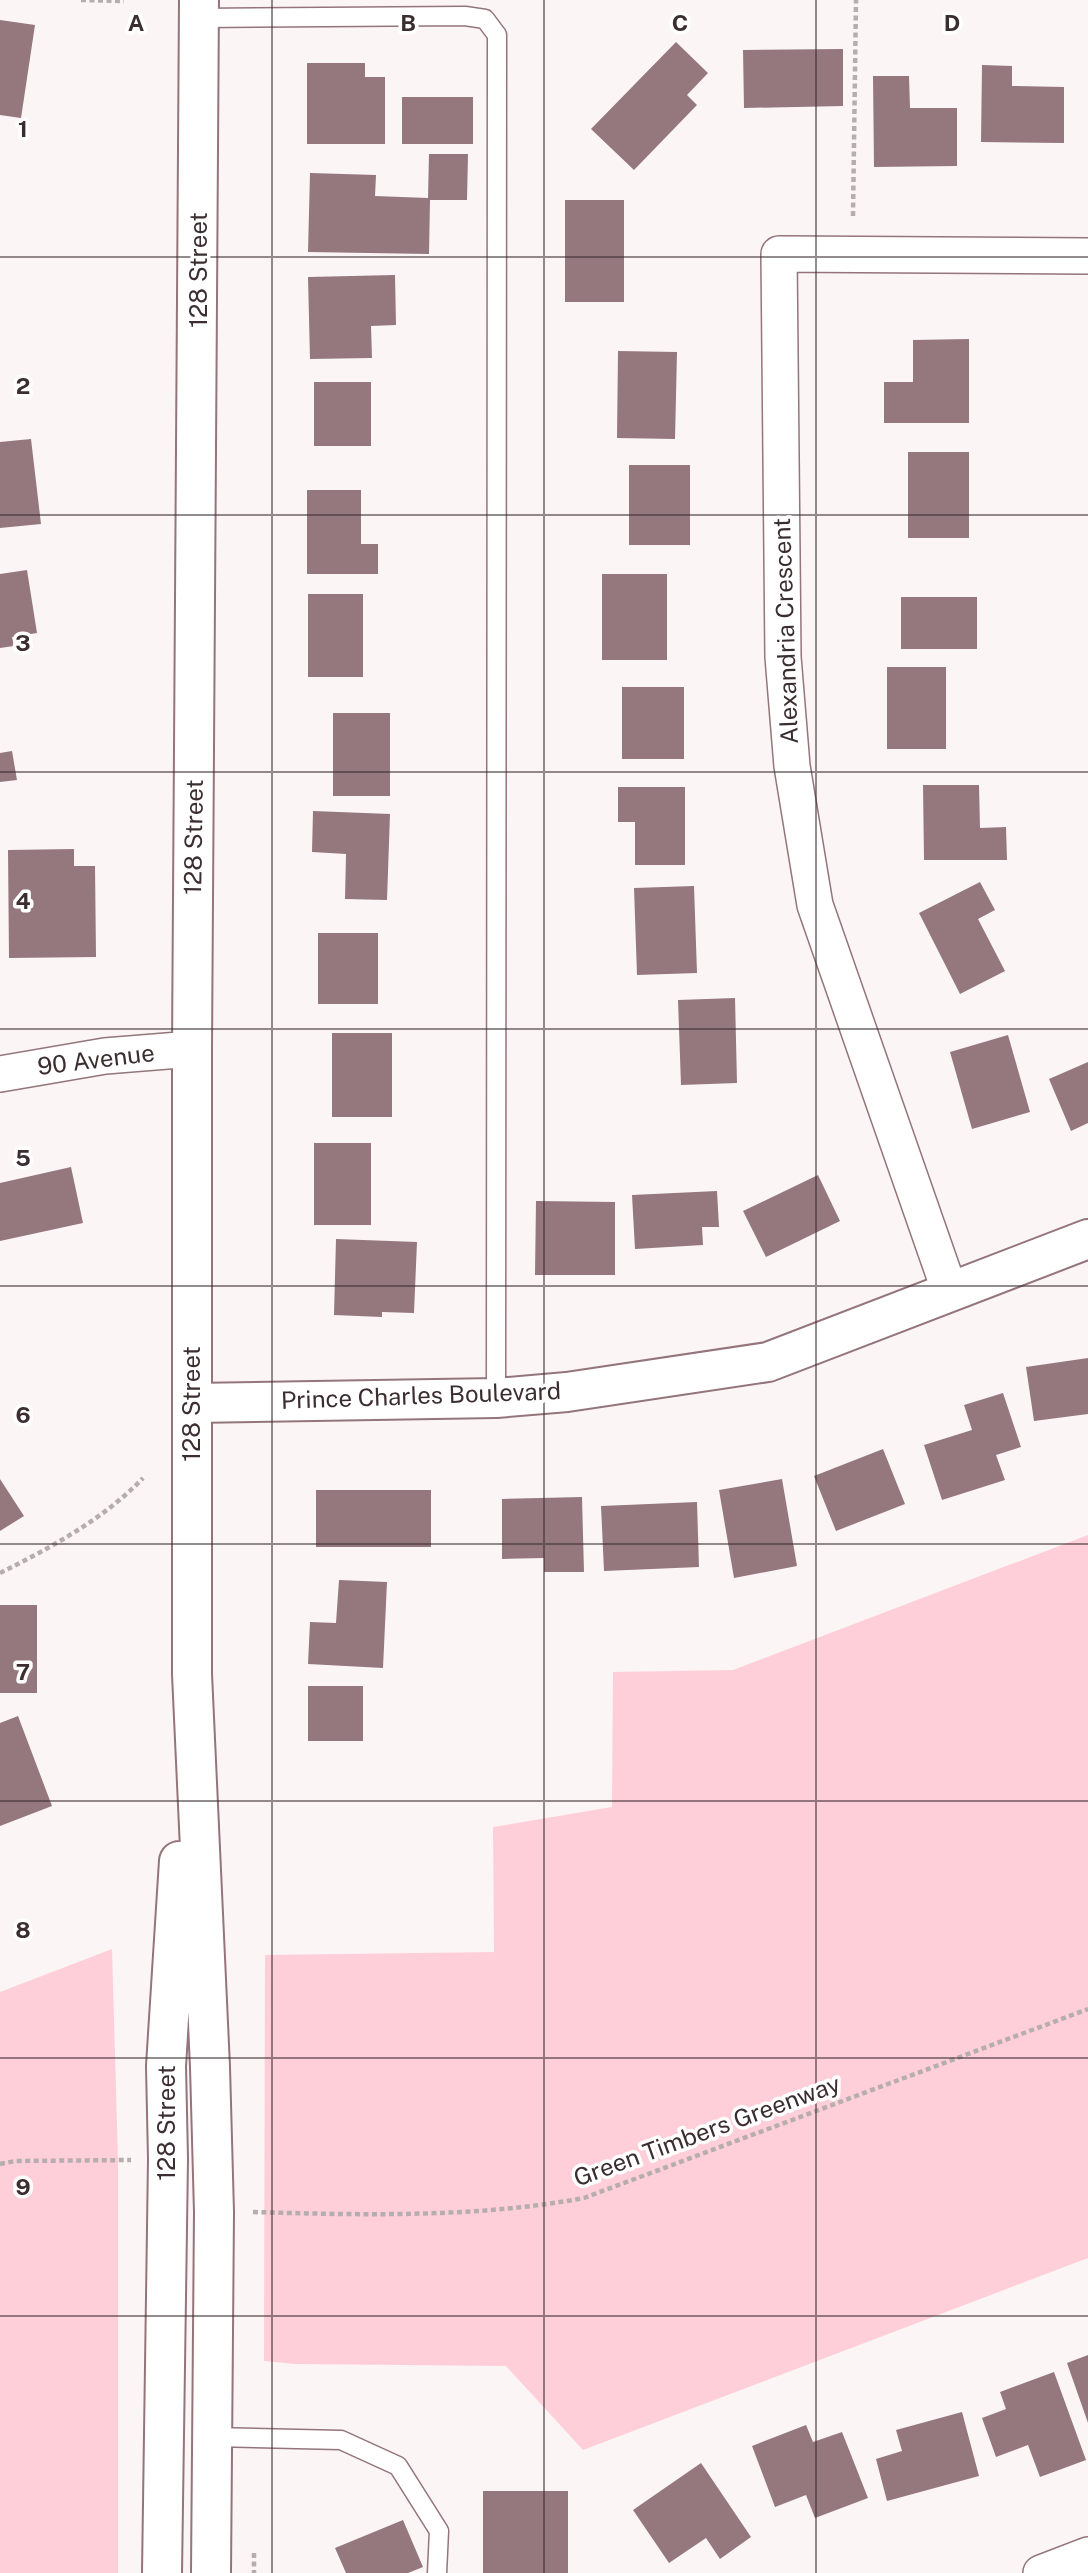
<svg xmlns="http://www.w3.org/2000/svg" width="1088" height="2573" viewBox="0 0 1088 2573" font-family="'Public Sans',sans-serif">
<style>
.green{fill:#ffcfd9}
.building{fill:#95777e}
.lines{fill:none;stroke-linecap:round;stroke-linejoin:round}
.service-casing{stroke:#93757b;stroke-width:21}
.minor-casing{stroke:#93757b;stroke-width:38}
.tertiary-casing{stroke:#93757b;stroke-width:42}
.secondary-casing{stroke:#93757b;stroke-width:42}
.path{stroke:#b6adaf;stroke-width:4.5;stroke-dasharray:5 3.5;stroke-linecap:butt}
.service{stroke:#fff;stroke-width:18}
.minor{stroke:#fff;stroke-width:35}
.tertiary{stroke:#fff;stroke-width:38}
.secondary{stroke:#fff;stroke-width:38}
.grid{fill:none;stroke:#3b2e31;stroke-width:2;stroke-opacity:0.55}
.labels{text-anchor:middle;stroke-width:7;stroke-linejoin:round;paint-order:stroke}
.street-label{font-size:24px;fill:#3b2e31;stroke:#fff}
.grid-label{font-size:23px;text-anchor:middle;font-weight:bold;fill:#3b2e31;stroke:#fff;stroke-width:7;stroke-linejoin:round;paint-order:stroke}
</style>
<rect width="100%" height="100%" fill="#fcf5f6"/>
<path class="green" d="M1088,1535V2258L583,2450L506,2366L294,2364L264,2361L265,1955L494,1952L493,1827L612,1807L613,1672L733,1670Z
M112,1949L118,2160V2573H0V1992Z"/>
<path class="building" d="M0,20L35,25L21,118L0,115Z
M676,42L708,73L687,95L697,105L634,170L591,129Z
M843,49V106L744,108L743,50Z
M307,63H365V77H385V144H307Z
M982,65L1012,66V86L1064,87V143L981,142Z
M873,76H909L910,108H957V166L874,167Z
M402,97H473V144H402Z
M429,154H468L467,200H430L429,254L308,252L310,173L376,175L375,196L428,198Z
M565,200H624V302H565Z
M395,275L396,325L371,326L372,358L310,359L308,277Z
M969,339V423H884V382H913V340Z
M618,351L677,352L675,439L617,438Z
M314,382H371V446H314Z
M31,439L41,524L0,528V442Z
M908,452H969V538H908Z
M629,465H690V545H629Z
M307,490H361V544H378V574H307Z
M27,570L37,633L12,637L14,646L0,648V574Z
M602,574H667V660H602Z
M308,594H363V677H308Z
M901,597H977V649H901Z
M887,667H946V749H887Z
M622,687H684V759H622Z
M333,713H390V796H333Z
M12,751L17,780L0,782V753Z
M923,785H979L980,828L1006,827L1007,860H924Z
M618,787H685V865H635V822H618Z
M313,811L390,814L387,900L345,899L346,854L312,852Z
M74,849V866H95L96,957L9,958L8,850Z
M980,882L995,910L978,919L1005,971L960,994L919,913Z
M694,886L697,973L637,975L634,888Z
M318,933H378V1004H318Z
M735,998L737,1083L681,1085L678,1000Z
M332,1033H392V1117H332Z
M1008,1035L1030,1112L972,1129L950,1052Z
M1088,1062V1123L1071,1131L1049,1079Z
M314,1143H371V1225H314Z
M71,1167L83,1223L0,1241V1183Z
M818,1175L840,1221L766,1257L743,1211Z
M717,1191L719,1227H702L703,1245L635,1249L632,1195Z
M536,1201L615,1202V1275H535Z
M336,1239L417,1242L414,1313L382,1312V1317L334,1315Z
M1088,1358V1414L1034,1421L1026,1367Z
M1003,1393L1021,1447L996,1455L1005,1480L942,1500L924,1445L972,1430L964,1405Z
M883,1449L905,1504L836,1531L814,1476Z
M0,1479L24,1516L0,1531Z
M782,1479L797,1566L734,1578L719,1490Z
M316,1490H431V1547H316Z
M582,1497L584,1572H544V1558L502,1559V1499Z
M697,1502L699,1567L604,1571L601,1506Z
M339,1580L387,1582L383,1668L308,1664L310,1622L336,1623Z
M0,1605H37V1693H0Z
M308,1686H363V1741H308Z
M18,1716L52,1806L0,1826V1723Z
M1088,2355V2423L1067,2363Z
M1054,2372L1086,2460L1040,2477L1028,2445L996,2457L982,2418L1006,2409L1000,2392Z
M962,2412L979,2476L887,2501L876,2459L902,2451L896,2430Z
M806,2425L813,2442L842,2432L868,2498L815,2518L806,2495L775,2507L752,2446Z
M701,2463L751,2537L720,2559L706,2538L669,2563L633,2510Z
M483,2491H568V2573H483Z
M403,2520L423,2567L408,2573H346L335,2548Z"/>
<g class="lines">
<g class="service-casing">
<path id="service" d="M199,18L465,16L485,19L497,35L496,1398
M213,2437L341,2440L398,2466L439,2531L437,2573"/>
</g>
<g class="minor-casing">
<path id="minor" d="M0,1074L105,1056L192,1049
M950,1292L815,905L792,766L783,657L779,254L1088,256
M1041,2573L1088,2555"/>
</g>
<g class="tertiary-casing">
<path id="tertiary" d="M192,1403L496,1398L567,1392L768,1362L1088,1239"/>
</g>
<g class="secondary-casing">
<path id="secondary" d="M199,0L192,1049V1674L210,2067L214,2212L211,2573
M162,2573L168,2159L166,2066L179,1861"/>
</g>
<path class="path" d="M81,0L124,1
M853,216L856,0
M0,1573C50,1548 104,1519 143,1478
M0,2164L15,2161L131,2160
M253,2212C362,2215 476,2218 584,2198L1088,2009
M254,2553V2573"/>
<use href="#service" class="service"/>
<use href="#minor" class="minor"/>
<use href="#tertiary" class="tertiary"/>
<use href="#secondary" class="secondary"/>
</g>
<path class="grid" d="M272,0V2573M544,0V2573M816,0V2573M0,257H1088M0,515H1088M0,772H1088M0,1029H1088M0,1286H1088M0,1544H1088M0,1801H1088M0,2058H1088M0,2316H1088"/>
<g class="labels">
<g class="street-label">
<text transform="translate(199 270) rotate(-90)" y="8">128 Street</text>
<text transform="translate(786 631) rotate(-92)" y="8">Alexandria Crescent</text>
<text transform="translate(194 837) rotate(-89)" y="8">128 Street</text>
<text transform="translate(96 1060) rotate(-7)" y="8">90 Avenue</text>
<text transform="translate(421 1396) rotate(-2)" y="8">Prince Charles Boulevard</text>
<text transform="translate(192 1404) rotate(-90)" y="8">128 Street</text>
<text transform="translate(167 2123) rotate(-90)" y="8">128 Street</text>
<text transform="translate(707 2131) rotate(-20)" y="8">Green Timbers Greenway</text>
</g>
</g>
<g class="grid-label">
<text x="136" y="31">A</text>
<text x="408" y="31">B</text>
<text x="680" y="31">C</text>
<text x="952" y="31">D</text>
<text x="23" y="137">1</text>
<text x="23" y="394">2</text>
<text x="23" y="651">3</text>
<text x="23" y="909">4</text>
<text x="23" y="1166">5</text>
<text x="23" y="1423">6</text>
<text x="23" y="1680">7</text>
<text x="23" y="1938">8</text>
<text x="23" y="2195">9</text>
</g>
</svg>
